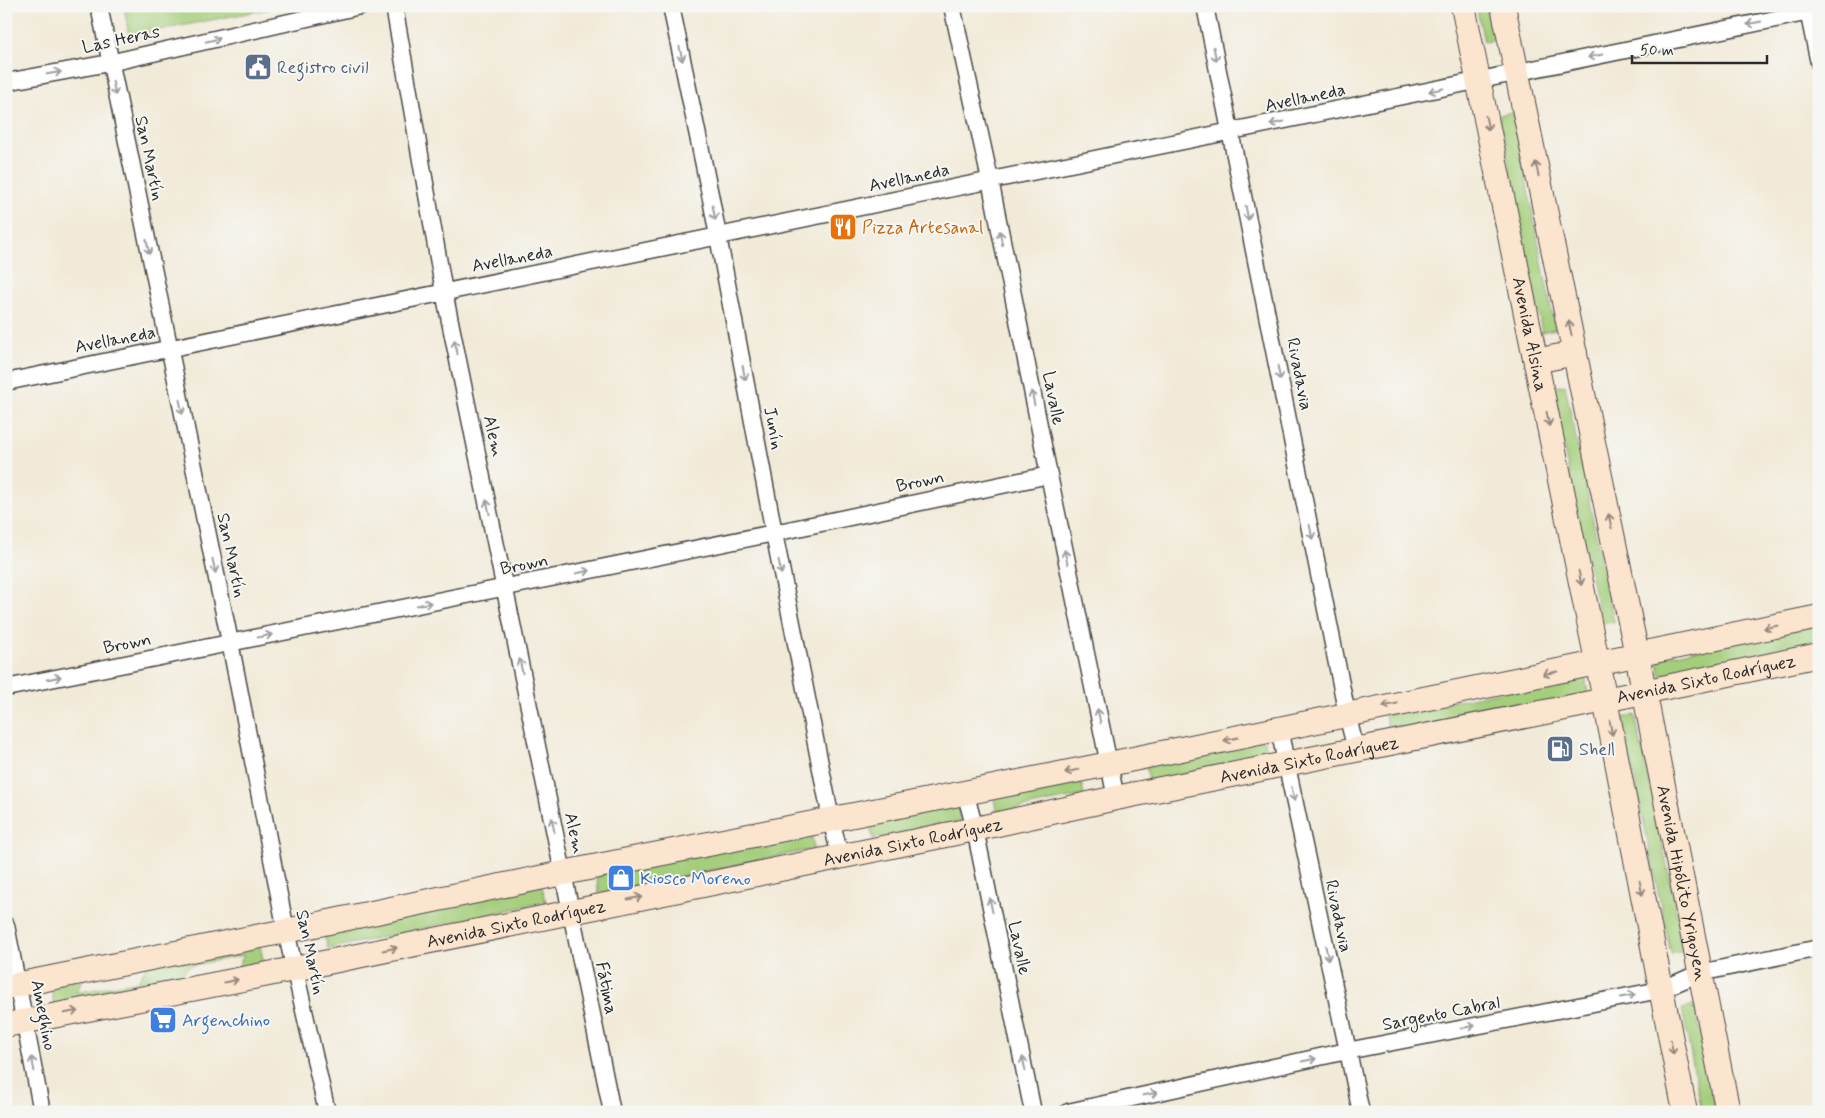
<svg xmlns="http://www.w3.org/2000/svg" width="1825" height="1118" viewBox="0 0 1825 1118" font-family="Mynerve,sans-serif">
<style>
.green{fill:#a4ce7b;stroke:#687c53}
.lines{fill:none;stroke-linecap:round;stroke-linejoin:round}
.minor-casing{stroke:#494845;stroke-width:19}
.secondary-casing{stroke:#494845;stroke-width:26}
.minor{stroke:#fff;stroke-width:16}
.secondary{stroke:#fce5cf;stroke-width:24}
.oneway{stroke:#a0a0a0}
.oneway2{stroke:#94887d}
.labels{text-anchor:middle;stroke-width:4;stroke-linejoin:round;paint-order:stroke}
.street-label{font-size:18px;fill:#2b2b2b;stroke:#f6f6f2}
.service-label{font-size:18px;fill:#4e5e75;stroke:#f6f6f2;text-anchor:start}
.food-label{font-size:18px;fill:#c56008;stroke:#f6f6f2;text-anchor:start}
.shop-label{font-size:18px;fill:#366cbe;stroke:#f6f6f2;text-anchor:start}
</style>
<rect width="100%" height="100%" fill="#f6f6f2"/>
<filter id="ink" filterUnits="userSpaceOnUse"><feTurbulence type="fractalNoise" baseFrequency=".02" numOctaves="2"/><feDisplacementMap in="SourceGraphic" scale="10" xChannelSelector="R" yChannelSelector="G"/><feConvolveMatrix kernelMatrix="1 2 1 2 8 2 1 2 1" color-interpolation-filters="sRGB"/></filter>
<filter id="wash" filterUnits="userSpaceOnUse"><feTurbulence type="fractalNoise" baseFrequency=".0096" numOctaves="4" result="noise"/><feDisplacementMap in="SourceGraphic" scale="20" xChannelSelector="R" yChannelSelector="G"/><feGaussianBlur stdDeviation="1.12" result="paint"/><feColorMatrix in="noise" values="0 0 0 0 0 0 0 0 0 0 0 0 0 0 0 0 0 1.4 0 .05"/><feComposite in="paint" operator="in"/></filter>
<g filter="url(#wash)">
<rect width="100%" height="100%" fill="#f2ead8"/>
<path class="green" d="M124,6H284L129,36Z
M1476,6H1490L1497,40L1484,42Z
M1513,112L1555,329L1542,332L1499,115Z
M1565,385L1614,622L1601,624L1551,388Z
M1819,625V644L1661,676L1657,658Z
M1585,675L1588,694L1389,733L1385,715Z
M1635,715L1685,951L1671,954L1622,718Z
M1264,738L1268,757L1149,781L1145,762Z
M1080,776L1084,795L997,813L993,795Z
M957,802L960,821L873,839L869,821Z
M811,831L814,849L599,893L596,874Z
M541,883L546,902L328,949L323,930Z
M259,942L264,963L237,969L244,955L189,966L177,981L54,1006L51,985L84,978L76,993L138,981L147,965Z
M1695,1006L1716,1112H1702L1682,1009Z"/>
</g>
<g filter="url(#ink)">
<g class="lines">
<g class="minor-casing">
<path id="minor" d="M99,6L230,642L286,931L327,1112
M394,6L444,292L612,1112
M671,6L711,199L774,533L831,819L840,856
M952,6L990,180L1049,475L1116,798
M1205,6L1347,714L1356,750
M1807,6L1819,63
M6,82L109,63L360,6
M6,382C611,259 1215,135 1819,10
M6,688L774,533L1049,475
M1279,729L1361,1112
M965,792L975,829L1033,1112
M6,925L42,1112
M1068,1112L1347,1051L1660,990L1700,973L1819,948"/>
</g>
<g class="secondary-casing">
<g id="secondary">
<path id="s1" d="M1463,6L1605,700L1685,1112"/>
<path id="s2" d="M1503,6L1637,655L1728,1112"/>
<path d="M1536,361L1575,353"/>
<path d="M6,987L286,931L563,873L1109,764L1819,617"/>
<path id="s3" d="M6,1025L294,969L975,829L1116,798L1605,700L1819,655"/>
</g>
</g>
<use href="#minor" class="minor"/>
<use href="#secondary" class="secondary"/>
</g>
<defs><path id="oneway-shaft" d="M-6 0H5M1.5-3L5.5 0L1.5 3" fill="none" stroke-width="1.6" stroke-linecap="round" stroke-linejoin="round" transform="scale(1.25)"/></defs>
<g class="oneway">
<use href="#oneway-shaft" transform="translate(1754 23) rotate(168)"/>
<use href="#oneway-shaft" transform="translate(213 40) rotate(-13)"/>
<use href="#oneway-shaft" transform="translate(681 54) rotate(78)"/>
<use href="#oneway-shaft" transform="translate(1215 54) rotate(78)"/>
<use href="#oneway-shaft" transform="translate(1595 56) rotate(168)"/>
<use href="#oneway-shaft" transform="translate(54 73) rotate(-10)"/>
<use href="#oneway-shaft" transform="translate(114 88) rotate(78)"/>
<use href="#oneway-shaft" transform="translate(1436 90) rotate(168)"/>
<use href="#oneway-shaft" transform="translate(1277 123) rotate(168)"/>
<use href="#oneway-shaft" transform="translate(714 213) rotate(80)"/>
<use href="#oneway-shaft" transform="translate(1247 213) rotate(79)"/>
<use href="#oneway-shaft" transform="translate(1001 238) rotate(-101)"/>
<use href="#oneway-shaft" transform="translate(148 247) rotate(78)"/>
<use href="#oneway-shaft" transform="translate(456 347) rotate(-102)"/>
<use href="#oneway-shaft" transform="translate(744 373) rotate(79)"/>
<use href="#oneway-shaft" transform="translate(1279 373) rotate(79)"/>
<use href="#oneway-shaft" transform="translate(1033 398) rotate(-101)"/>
<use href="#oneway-shaft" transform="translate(181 407) rotate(78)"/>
<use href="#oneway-shaft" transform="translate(488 507) rotate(-102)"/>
<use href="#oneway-shaft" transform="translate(1311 532) rotate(79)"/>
<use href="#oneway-shaft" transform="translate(1066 557) rotate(-102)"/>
<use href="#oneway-shaft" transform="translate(214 566) rotate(78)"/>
<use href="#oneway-shaft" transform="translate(780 567) rotate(79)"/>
<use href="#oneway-shaft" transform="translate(583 572) rotate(-12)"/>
<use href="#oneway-shaft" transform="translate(424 604) rotate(-11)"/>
<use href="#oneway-shaft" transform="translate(265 636) rotate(-11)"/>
<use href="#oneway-shaft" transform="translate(521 666) rotate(-102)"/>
<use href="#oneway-shaft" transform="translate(54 678) rotate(-11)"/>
<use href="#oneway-shaft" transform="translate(1099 716) rotate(-102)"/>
<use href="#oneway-shaft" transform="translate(1293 794) rotate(78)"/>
<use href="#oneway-shaft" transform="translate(553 825) rotate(-102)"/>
<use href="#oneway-shaft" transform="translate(991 905) rotate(-102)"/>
<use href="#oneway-shaft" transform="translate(1327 953) rotate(78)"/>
<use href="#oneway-shaft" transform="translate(1628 996) rotate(-11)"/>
<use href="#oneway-shaft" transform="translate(1468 1027) rotate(-11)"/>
<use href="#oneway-shaft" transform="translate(1309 1060) rotate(-12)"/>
<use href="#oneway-shaft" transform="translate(33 1064) rotate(-101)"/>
<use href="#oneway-shaft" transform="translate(1024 1064) rotate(-102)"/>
<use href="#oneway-shaft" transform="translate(1150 1094) rotate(-12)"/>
</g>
<g class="oneway2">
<use href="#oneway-shaft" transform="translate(1487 123) rotate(78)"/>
<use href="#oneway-shaft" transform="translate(1537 169) rotate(-102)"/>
<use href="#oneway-shaft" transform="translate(1570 328) rotate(-102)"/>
<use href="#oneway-shaft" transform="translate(1548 419) rotate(79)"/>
<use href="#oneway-shaft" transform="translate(1610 521) rotate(-102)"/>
<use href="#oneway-shaft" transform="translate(1580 578) rotate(79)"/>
<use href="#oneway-shaft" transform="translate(1771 627) rotate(168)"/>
<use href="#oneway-shaft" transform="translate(1550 673) rotate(169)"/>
<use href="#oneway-shaft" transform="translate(1390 705) rotate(169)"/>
<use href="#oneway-shaft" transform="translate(1611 728) rotate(79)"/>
<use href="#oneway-shaft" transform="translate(1231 739) rotate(168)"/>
<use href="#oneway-shaft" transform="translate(1072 771) rotate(169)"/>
<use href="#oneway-shaft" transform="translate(1641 888) rotate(79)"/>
<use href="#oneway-shaft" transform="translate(635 898) rotate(-12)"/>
<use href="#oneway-shaft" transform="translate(390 949) rotate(-12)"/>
<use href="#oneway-shaft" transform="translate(231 981) rotate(-11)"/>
<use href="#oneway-shaft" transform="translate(71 1012) rotate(-11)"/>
<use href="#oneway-shaft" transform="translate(1672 1047) rotate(79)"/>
</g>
</g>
<defs>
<g id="civic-square" transform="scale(1.4375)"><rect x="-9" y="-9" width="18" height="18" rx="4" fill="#5c6f8a" stroke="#f6f6f2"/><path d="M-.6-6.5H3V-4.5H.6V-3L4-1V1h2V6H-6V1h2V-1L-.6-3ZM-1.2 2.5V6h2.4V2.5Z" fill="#fff"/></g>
<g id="restaurant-square" transform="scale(1.4375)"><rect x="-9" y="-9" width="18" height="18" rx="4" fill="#e8710a" stroke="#f6f6f2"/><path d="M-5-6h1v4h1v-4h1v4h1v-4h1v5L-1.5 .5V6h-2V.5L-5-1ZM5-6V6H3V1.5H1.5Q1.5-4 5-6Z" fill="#fff"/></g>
<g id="fuel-square" transform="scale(1.4375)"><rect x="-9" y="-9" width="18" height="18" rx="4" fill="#5c6f8a" stroke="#f6f6f2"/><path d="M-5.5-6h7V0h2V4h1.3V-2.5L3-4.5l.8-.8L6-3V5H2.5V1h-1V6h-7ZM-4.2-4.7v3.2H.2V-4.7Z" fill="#fff"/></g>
<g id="shop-square" transform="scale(1.4375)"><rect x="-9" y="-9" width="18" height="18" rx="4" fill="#3f7fe0" stroke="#f6f6f2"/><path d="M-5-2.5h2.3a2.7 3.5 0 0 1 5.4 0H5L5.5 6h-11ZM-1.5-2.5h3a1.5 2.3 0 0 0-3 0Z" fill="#fff"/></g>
<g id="supermarket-square" transform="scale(1.4375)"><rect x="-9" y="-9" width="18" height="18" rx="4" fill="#3f7fe0" stroke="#f6f6f2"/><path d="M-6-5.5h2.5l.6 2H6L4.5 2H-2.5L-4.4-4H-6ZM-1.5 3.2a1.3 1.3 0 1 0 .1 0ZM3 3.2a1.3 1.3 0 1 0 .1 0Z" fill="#fff"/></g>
</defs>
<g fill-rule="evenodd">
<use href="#civic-square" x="258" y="67"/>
<use href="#restaurant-square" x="843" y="227"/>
<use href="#fuel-square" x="1560" y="749"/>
<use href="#shop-square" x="621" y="878"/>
<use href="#supermarket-square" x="163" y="1020"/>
</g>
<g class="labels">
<g class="street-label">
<text transform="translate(121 39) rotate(-12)" y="6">Las Heras</text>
<text transform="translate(1305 97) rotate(-12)" y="6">Avellaneda</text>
<text transform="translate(150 158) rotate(78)" y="6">San Martín</text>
<text transform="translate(909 177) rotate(-12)" y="6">Avellaneda</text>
<text transform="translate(512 258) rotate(-11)" y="6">Avellaneda</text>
<text dy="6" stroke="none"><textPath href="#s1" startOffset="335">Avenida Alsina</textPath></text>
<text transform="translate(115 339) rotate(-11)" y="6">Avellaneda</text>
<text transform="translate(1300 374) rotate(79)" y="6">Rivadavia</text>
<text transform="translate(1054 398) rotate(79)" y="6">Lavalle</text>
<text transform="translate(774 428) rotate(79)" y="6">Junín</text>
<text transform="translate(494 436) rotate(78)" y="6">Alem</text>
<text transform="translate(920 481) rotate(-12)" y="6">Brown</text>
<text transform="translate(232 555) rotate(78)" y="6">San Martín</text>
<text transform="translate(524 564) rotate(-11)" y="6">Brown</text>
<text transform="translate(127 643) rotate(-11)" y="6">Brown</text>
<text dy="6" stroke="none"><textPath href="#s3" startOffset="1735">Avenida Sixto Rodríguez</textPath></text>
<text dy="6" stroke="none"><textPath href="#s3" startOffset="1330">Avenida Sixto Rodríguez</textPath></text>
<text transform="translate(575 833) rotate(78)" y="6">Alem</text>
<text dy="6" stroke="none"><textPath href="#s3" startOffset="925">Avenida Sixto Rodríguez</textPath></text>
<text dy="6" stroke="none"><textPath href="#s2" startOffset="895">Avenida Hipólito Yrigoyen</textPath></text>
<text transform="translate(1339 916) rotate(78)" y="6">Rivadavia</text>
<text dy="6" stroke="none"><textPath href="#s3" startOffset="520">Avenida Sixto Rodríguez</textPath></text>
<text transform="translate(1020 948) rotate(78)" y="6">Lavalle</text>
<text transform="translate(311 952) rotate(78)" y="6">San Martín</text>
<text transform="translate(607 988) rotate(79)" y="6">Fátima</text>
<text transform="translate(1441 1013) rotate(-11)" y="6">Sargento Cabral</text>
<text transform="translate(44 1015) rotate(79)" y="6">Ameghino</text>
</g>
<g class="service-label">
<text x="277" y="73">Registro civil</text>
<text x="1579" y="755">Shell</text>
</g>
<g class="food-label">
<text x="862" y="233">Pizza Artesanal</text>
</g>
<g class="shop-label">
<text x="640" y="884">Kiosco Moreno</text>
<text x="182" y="1026">Argenchino</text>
</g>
</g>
<rect width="1825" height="1118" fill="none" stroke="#f6f6f2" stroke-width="25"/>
<path d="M1632 55v8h135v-8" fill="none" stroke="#2b2b2b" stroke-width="2.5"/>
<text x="1640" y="55" font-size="15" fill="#2b2b2b" stroke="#f6f6f2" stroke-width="4" paint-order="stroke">50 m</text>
</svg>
